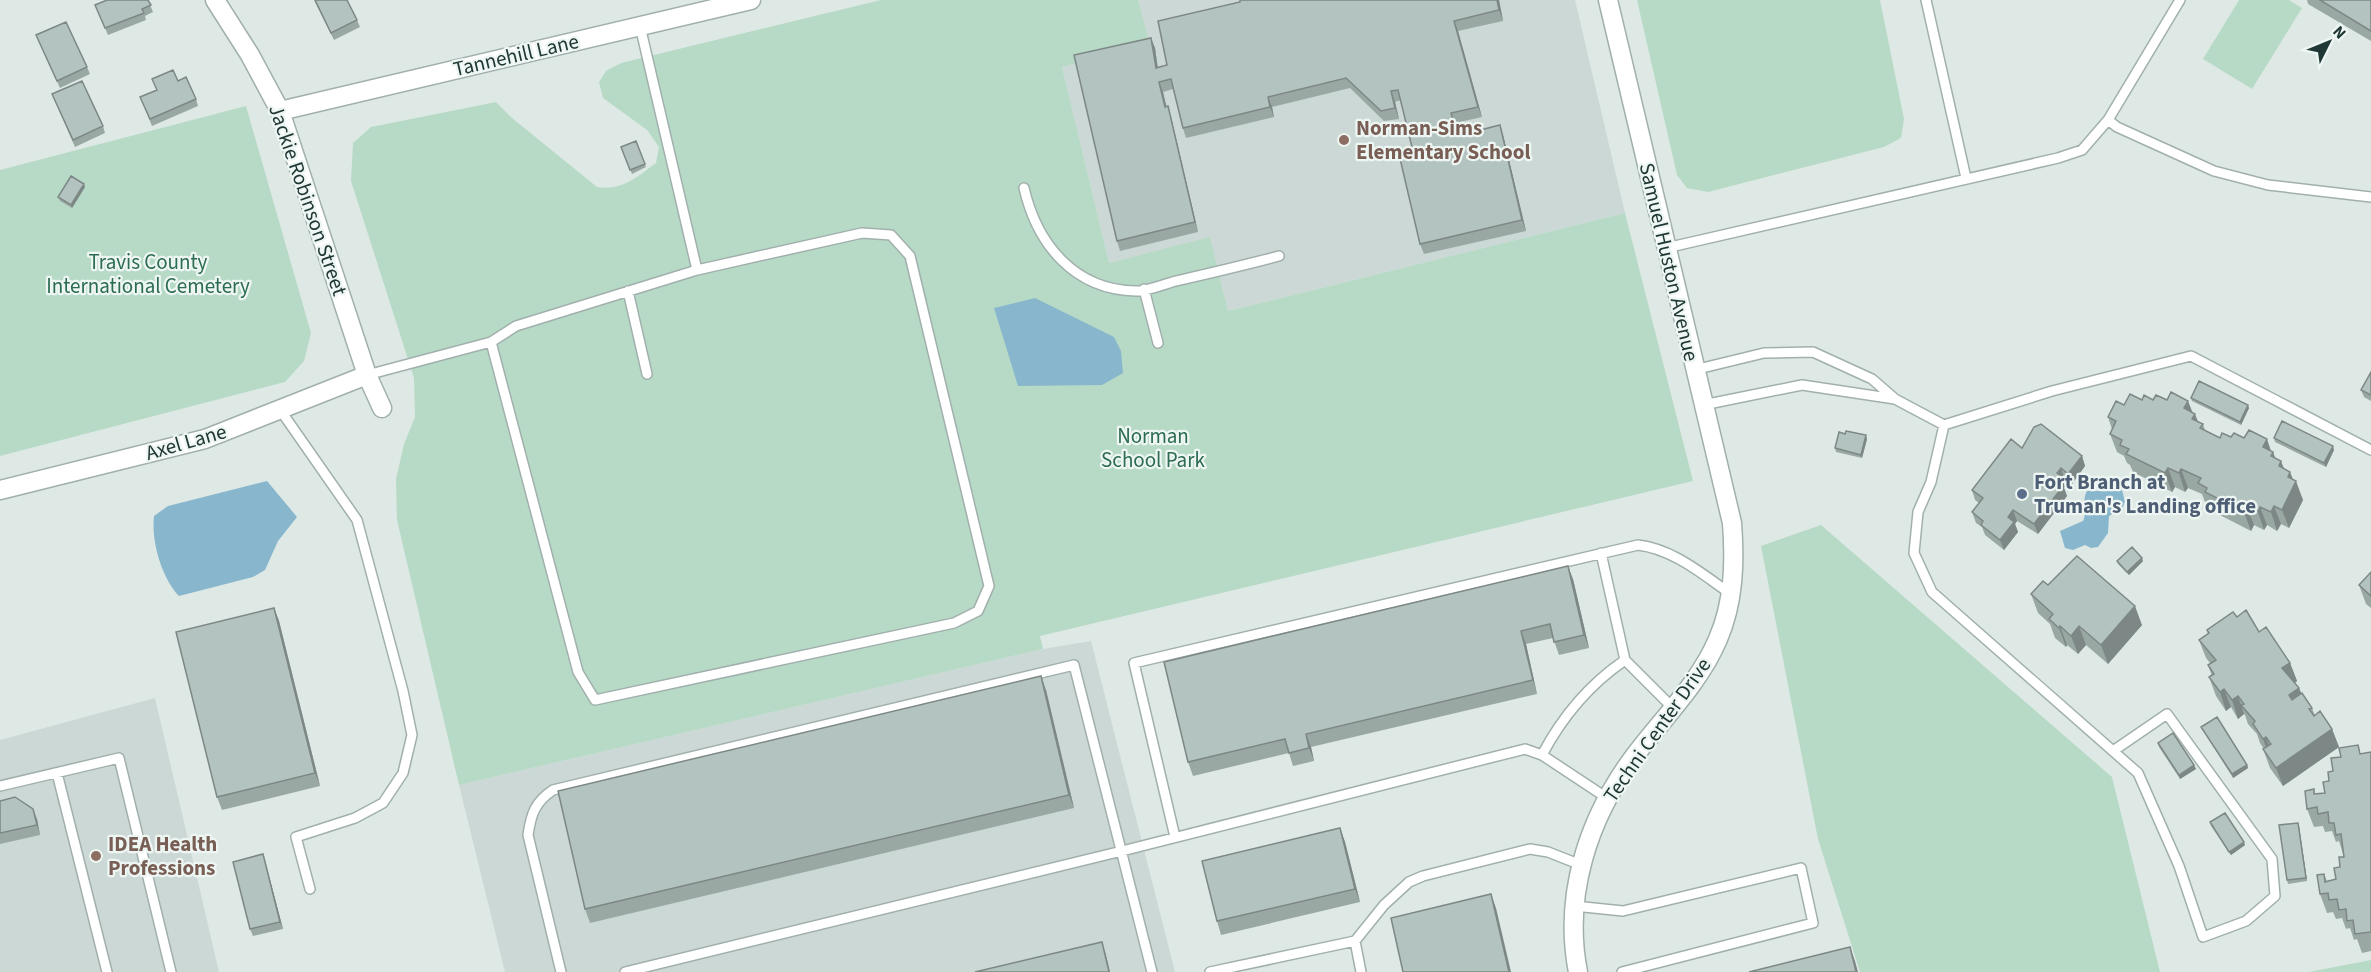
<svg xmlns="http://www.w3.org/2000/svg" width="2371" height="972" viewBox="0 0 2371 972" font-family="'Source Sans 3',sans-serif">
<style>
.built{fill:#ccd8d5}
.green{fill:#b7dac6}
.water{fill:#87b6cd}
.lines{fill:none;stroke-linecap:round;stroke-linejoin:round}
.lane-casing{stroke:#a1b0ad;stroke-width:12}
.street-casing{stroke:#a1b0ad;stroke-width:21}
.lane{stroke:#fff;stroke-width:9}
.street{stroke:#fff;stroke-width:18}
.wall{fill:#9aa8a4}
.shaded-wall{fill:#7d8886}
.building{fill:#b3c3bf;stroke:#7d8886;stroke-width:1.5}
.education-dot{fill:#8d6e63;stroke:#eef6f3;stroke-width:2}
.service-dot{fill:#5c6f8a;stroke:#eef6f3;stroke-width:2}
.labels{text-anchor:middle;stroke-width:4.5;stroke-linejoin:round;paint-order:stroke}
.street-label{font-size:21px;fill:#203835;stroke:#eef6f3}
.education-label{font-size:21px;font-weight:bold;fill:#785e54;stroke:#eef6f3;text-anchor:start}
.park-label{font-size:21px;fill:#2c6c50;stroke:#eef6f3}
.service-label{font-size:21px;font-weight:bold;fill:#4e5e75;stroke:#eef6f3;text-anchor:start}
</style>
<rect width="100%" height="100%" fill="#dee9e6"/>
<path class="built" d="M1138,0H1575L1625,213L1228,311L1210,238L1109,263L1062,67L1149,45Z
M1091,641L1175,972H505L459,785L1043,649Z
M155,698L219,972H0V740Z"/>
<path class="green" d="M881,0H1138L1150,45L1062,67L1109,263L1210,237L1228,311L1625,213L1693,481L1040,636L1043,649L459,785L397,520L396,479L404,444L415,417L414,378L351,181L353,143L371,127L496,102L512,118L597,187C622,191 637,177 656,163L659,147L647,130L603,98L599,82L606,71L621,63Z
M1637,0H1880L1904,119L1901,138L1884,147L1708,192L1687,188L1677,175Z
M2239,0H2289L2302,8L2252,89L2203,59Z
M246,106L311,333L304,361L285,382L0,456V170Z
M1821,525L2112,777L2160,972H1860L1818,839L1761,546Z
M2371,960V972H2309Z"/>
<path class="water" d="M1035,298L1114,337L1121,351L1123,373L1102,385L1018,386L994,308Z
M267,481L297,517L278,541L265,570L253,577L179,596C162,578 151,542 154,516L168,506Z
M2114,484L2121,486L2125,502L2122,508L2109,516L2108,533L2098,547L2091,548L2085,545L2073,550L2065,548L2060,531L2083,521C2088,511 2081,502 2087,491H2106Z"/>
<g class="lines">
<g class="lane-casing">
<path id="lane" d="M1926,0L1966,178
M2180,0L2108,120L2117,127L2214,171L2268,185L2371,197
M640,26L697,270
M1024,188C1037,244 1074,290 1136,291C1149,291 1164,284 1176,281C1211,273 1245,265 1279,256
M1666,248L2058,158L2082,150L2108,120
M1144,289L1158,343
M628,291L647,374
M1694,370L1764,353L1813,352L1872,379L1895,399L1944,425
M367,375L491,342L516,326L697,270L862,233L891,235L910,256L989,586L978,611L954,623L595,700L578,672L491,342
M1703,405L1802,385L1895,399
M281,411L357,520L403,691L412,735L403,773L383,803L355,818L296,837L310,889
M1601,553L1625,660L1673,708
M2113,751L2167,714L2272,859L2275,896L2246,921L2203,937L2179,866L2138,773L1932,592L1914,553L1918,512L1931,482L1944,425L2052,391L2191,356L2371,450
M1542,755C1562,717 1590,684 1625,660
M57,773L107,972
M0,786L119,758L171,972
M1175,837L1134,663L1638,545C1673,549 1702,574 1731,594
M1574,906L1623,911L1801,868L1813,923L1622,972
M1355,941L1361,972
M561,972L528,835C531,814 535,802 553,790L1074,665L1152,972
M625,972L1122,851L1525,749L1542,755L1607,798
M1210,972L1355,941L1384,905L1409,882L1423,876L1530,849L1548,852L1581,865"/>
</g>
<g class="street-casing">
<path id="street" d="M215,0L250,55L280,111L367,375L382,408
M280,111L751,0
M0,490L205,439L367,375
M1578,972C1563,896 1588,819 1633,758C1662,719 1699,684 1718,639C1734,602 1735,562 1732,523L1608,0"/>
</g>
<use href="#lane" class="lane"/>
<use href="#street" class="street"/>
</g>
<path class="wall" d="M148,0L153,12L145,16L146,20L108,35L95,5Z
M314,0L357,20L360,27L334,40Z
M1240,0H1499L1503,21L1458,31L1482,117L1455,123L1458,136L1503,135L1526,231L1424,254L1420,244L1412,147L1401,100L1395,102L1399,119L1384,121L1350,88L1272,107L1274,117L1186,138L1183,128L1173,89L1163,92L1166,107L1171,117L1198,232L1120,251L1117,241L1155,48L1158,68L1167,65L1240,2Z
M2307,0H2371V41L2308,4Z
M36,35L87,67L90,74L60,88Z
M178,81L196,99L198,106L152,126L143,104Z
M52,94L103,126L105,133L75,147Z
M636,141L646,167L632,174L621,147Z
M85,187L72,208L60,201L58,197Z
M2371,372V401L2364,397L2361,390Z
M2191,398L2249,408L2241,425L2192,401Z
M2142,400H2153L2192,412L2198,422L2203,424L2205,430L2220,438L2231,437L2273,452L2275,458L2293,480L2303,500L2289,528L2281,524L2277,531L2267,525L2264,530L2254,525L2251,531L2212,511L2209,504L2205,502L2202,494L2188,488L2185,492L2175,487L2172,492L2133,472L2130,465L2127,463L2124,456L2117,452L2110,434L2112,429L2108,417L2124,405Z
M1845,434L1867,439L1862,458L1836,452L1835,448Z
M2274,438L2334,450L2326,467L2275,442Z
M2022,448L2082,456L2085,466L2072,484L2064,478L2063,480L2065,486L2064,488L2067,496L2038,534L2017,521L2015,524L2018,532L2004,550L1985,535L1982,527L1976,523L1972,512L1979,503L1975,500L1972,490Z
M2117,561H2143L2129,575L2118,564Z
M2371,572V608L2366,604L2359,585Z
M1573,579L1589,648L1559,655L1553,638L1526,644L1537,694L1311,747L1314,761L1293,766L1289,753L1193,776L1188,762Z
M2048,585L2142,625L2108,664L2086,645L2078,654L2067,645L2066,647L2055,638L2050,624L2038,613L2031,594Z
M274,608L279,621L320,786L222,810L217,797Z
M2237,617L2259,632L2290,663L2297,681L2295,683L2312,708L2315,716L2332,729L2339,747L2283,786L2270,768L2263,749H2264L2260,743L2257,734L2248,724L2245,715L2244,714L2238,719L2231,707L2226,711L2216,696L2209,677L2212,676L2208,665L2210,663L2206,658L2199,640L2208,634L2207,630Z
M1046,690L1074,808L590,923L585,909Z
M2201,727L2247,765L2248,768L2233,778L2203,730Z
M2158,744L2194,765L2196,769L2180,779L2159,747Z
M2371,752V951L2362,953L2357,939L2354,940L2350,928L2346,929L2342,918L2336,919L2333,912L2327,913L2320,894L2324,874L2327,881L2336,879L2344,857V853L2343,854L2339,841L2336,842L2332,831L2325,832L2323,826L2314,827L2307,809L2314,789L2315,794L2325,793L2329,781L2362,754Z
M0,801L37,819L40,835L0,844Z
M2210,822L2245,845L2231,855L2211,826Z
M2299,826L2307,881L2288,884L2287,880Z
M1340,828L1345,842L1360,902L1221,935L1217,921Z
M265,861L283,929L253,936L250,929Z"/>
<path class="shaded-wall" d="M1497,0H1499L1503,21L1499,10Z
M1454,21L1458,31L1482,117L1478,107Z
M1151,38L1155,48L1159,78L1156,68Z
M1159,82L1163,92L1169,117L1165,107Z
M1391,91L1395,102L1399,119L1395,108Z
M1268,97L1272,107L1274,117L1270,107Z
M1168,106L1171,117L1198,232L1195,222Z
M1451,113L1455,123L1461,147L1457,136Z
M1500,125L1503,135L1526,231L1522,220Z
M84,184L85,187L72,208L71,205Z
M2188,401L2194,416L2195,414L2202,432L2184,408Z
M2248,405L2249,408L2241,425L2240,422Z
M1866,435L1867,439L1862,458L1861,455Z
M2267,439L2272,454L2273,452L2280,471L2263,447Z
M2333,446L2334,450L2326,467L2324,463Z
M2082,456L2085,466L2072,484L2068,474Z
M2281,461L2288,479L2279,466Z
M2061,468L2064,478L2063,480L2065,486L2064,488L2067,496L2038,534L2034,524L2057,473Z
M2168,468L2175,487L2172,492L2165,473Z
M2181,469L2188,488L2185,492L2179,473Z
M2290,472L2295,484L2296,481L2303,500L2289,528L2282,510L2288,477Z
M2274,506L2281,524L2277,531L2271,512Z
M2247,507L2254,525L2251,531L2244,512Z
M2260,507L2267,525L2264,530L2258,512Z
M2013,510L2017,521L2015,524L2018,532L2004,550L2000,540L2008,517Z
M2142,558L2143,561L2129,575L2127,572Z
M1568,566L1573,579L1589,648L1584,635Z
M2135,606L2142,625L2108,664L2101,645Z
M274,608L279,621L320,786L315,773Z
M2060,626L2067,645L2066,647L2059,628Z
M2079,626L2086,645L2078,654L2071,636Z
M1521,631L1526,644L1537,694L1533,680Z
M2290,663L2297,681L2289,687L2282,668Z
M1041,676L1046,690L1074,808L1069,795Z
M2299,688L2306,706L2296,714L2289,695Z
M2224,689L2231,707L2226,711L2220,692Z
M2238,696L2244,714L2238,719L2232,700Z
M2332,729L2339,747L2283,786L2276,768Z
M1306,734L1311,747L1314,761L1309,748Z
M2266,737L2273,756L2270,758L2263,739Z
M2194,765L2196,769L2180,779L2179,775Z
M2247,765L2248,768L2233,778L2232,774Z
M33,809L37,819L40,835L37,825Z
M2298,823L2299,826L2307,881L2306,878Z
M1340,828L1345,842L1360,902L1355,889Z
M2244,842L2245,845L2231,855L2229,852Z
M263,854L265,861L283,929L280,922Z
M1491,894L1496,908L1511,972H1509Z
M1102,942L1106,955L1110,972H1109Z
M1850,947L1855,961L1858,972H1856Z"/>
<path class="building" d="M107,0H148L151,5L142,9L144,13L105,28L95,5Z
M315,0H347L357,20L331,33Z
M1240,0H1497L1499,10L1454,21L1478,107L1451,113L1457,136L1500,125L1522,220L1420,244L1398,150L1412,147L1398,90L1391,91L1395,108L1381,111L1346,78L1268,97L1270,107L1183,128L1171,79L1159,82L1165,107L1168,106L1195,222L1117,241L1074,55L1151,38L1156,68L1167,65L1158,21L1240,2Z
M2320,0H2371V31Z
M66,22L87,67L57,81L36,35Z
M173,70L178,81L186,77L196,99L150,119L140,97L157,90L152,79Z
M82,81L103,126L73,140L52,94Z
M636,141L645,164L630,170L621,147Z
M71,176L84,184L71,205L58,197Z
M2371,372V395L2361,390Z
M2199,381L2248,405L2240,422L2191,398Z
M2171,392L2188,401L2184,408L2195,414L2192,419L2203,424L2200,428L2220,438L2222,433L2231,437L2234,433L2244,438L2249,430L2267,439L2263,447L2273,452L2271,456L2281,461L2279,466L2290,472L2288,477L2296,481L2282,510L2274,506L2271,512L2260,507L2258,512L2247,507L2244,512L2205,492L2207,488L2198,483L2201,478L2181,469L2179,473L2168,468L2165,473L2126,454L2129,449L2120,445L2122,440L2110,434L2116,421L2108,417L2116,401L2124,405L2130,394L2142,400L2144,395L2153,400L2156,395L2167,400Z
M2282,421L2333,446L2324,463L2274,438Z
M2041,424L2082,456L2068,474L2061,468L2057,473L2061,476L2057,481L2063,486L2034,524L2013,510L2008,517L2014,522L2000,540L1981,525L1983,521L1972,512L1983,498L1972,490L2011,439L2022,448L2034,427Z
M1846,431L1866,435L1861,455L1835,448L1839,432L1845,434Z
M2132,547L2142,558L2127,572L2117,561Z
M2077,556L2135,606L2101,645L2079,626L2071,636L2060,626L2059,628L2049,619L2053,614L2031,594L2043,581L2048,585Z
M1568,566L1584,635L1554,642L1550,624L1521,631L1533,680L1306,734L1309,748L1289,753L1285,739L1188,762L1164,662Z
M2371,572V596L2359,585Z
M274,608L315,773L217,797L176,632Z
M2246,610L2259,632L2266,627L2290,663L2282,668L2299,688L2289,695L2292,700L2302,693L2312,708L2309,709L2314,716L2320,711L2332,729L2276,768L2263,749L2271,744L2266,737L2263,739L2253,724L2255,721L2241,705L2244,704L2238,696L2232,700L2224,689L2220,692L2209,677L2214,674L2208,665L2216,660L2199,640L2209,633L2207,630L2233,612L2237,617Z
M1041,676L1069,795L585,909L558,791Z
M2217,717L2247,765L2232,774L2201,727Z
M2173,733L2194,765L2179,775L2158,743Z
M2358,745L2360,754L2371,752V932L2355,934L2353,920L2347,921L2346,909L2339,910L2337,899L2329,900L2328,893L2320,894L2317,875L2324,874L2325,882L2336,879L2334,868L2340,867L2339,857H2344L2341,834L2336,835L2334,823H2329L2328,812L2318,814L2317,807L2307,809L2305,791L2314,789V794L2325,793L2323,782L2329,781L2328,772L2333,771L2331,758L2341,757L2339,748Z
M15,797L33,809L37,825L0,833V801Z
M2225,813L2244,842L2229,852L2210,822Z
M2298,823L2306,878L2287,880L2279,825Z
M1340,828L1355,889L1217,921L1202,861Z
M263,854L280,922L250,929L233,862Z
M1491,894L1509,972H1403L1391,918Z
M1102,942L1109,972H975Z
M1850,947L1856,972H1749Z"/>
<g class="education-dot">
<circle cx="1344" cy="140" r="6"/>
<circle cx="96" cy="856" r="6"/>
</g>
<circle class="service-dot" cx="2022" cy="494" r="6"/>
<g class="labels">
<g class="street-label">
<text transform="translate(516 55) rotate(-13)" y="7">Tannehill Lane</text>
<text transform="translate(308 200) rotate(71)" y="7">Jackie Robinson Street</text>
<text transform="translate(1669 262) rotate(77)" y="7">Samuel Huston Avenue</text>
<text transform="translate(186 442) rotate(-16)" y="7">Axel Lane</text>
<text transform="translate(1657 730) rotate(-55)" y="7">Techni Center Drive</text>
</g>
<g class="education-label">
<text x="1356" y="135">Norman-Sims<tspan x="1356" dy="24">Elementary School</tspan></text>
<text x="108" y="851">IDEA Health<tspan x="108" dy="24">Professions</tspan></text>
</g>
<g class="park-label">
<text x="148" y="269">Travis County<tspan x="148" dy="24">International Cemetery</tspan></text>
<text x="1153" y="443">Norman<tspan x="1153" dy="24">School Park</tspan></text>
</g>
<g class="service-label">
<text x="2034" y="489">Fort Branch at<tspan x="2034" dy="24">Truman's Landing office</tspan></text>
</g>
</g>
<g transform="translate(2329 42) rotate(47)" stroke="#eef6f3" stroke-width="4.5" paint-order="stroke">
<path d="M0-4.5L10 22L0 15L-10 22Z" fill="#203835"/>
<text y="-9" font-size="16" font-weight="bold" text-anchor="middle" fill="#203835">N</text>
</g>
</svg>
